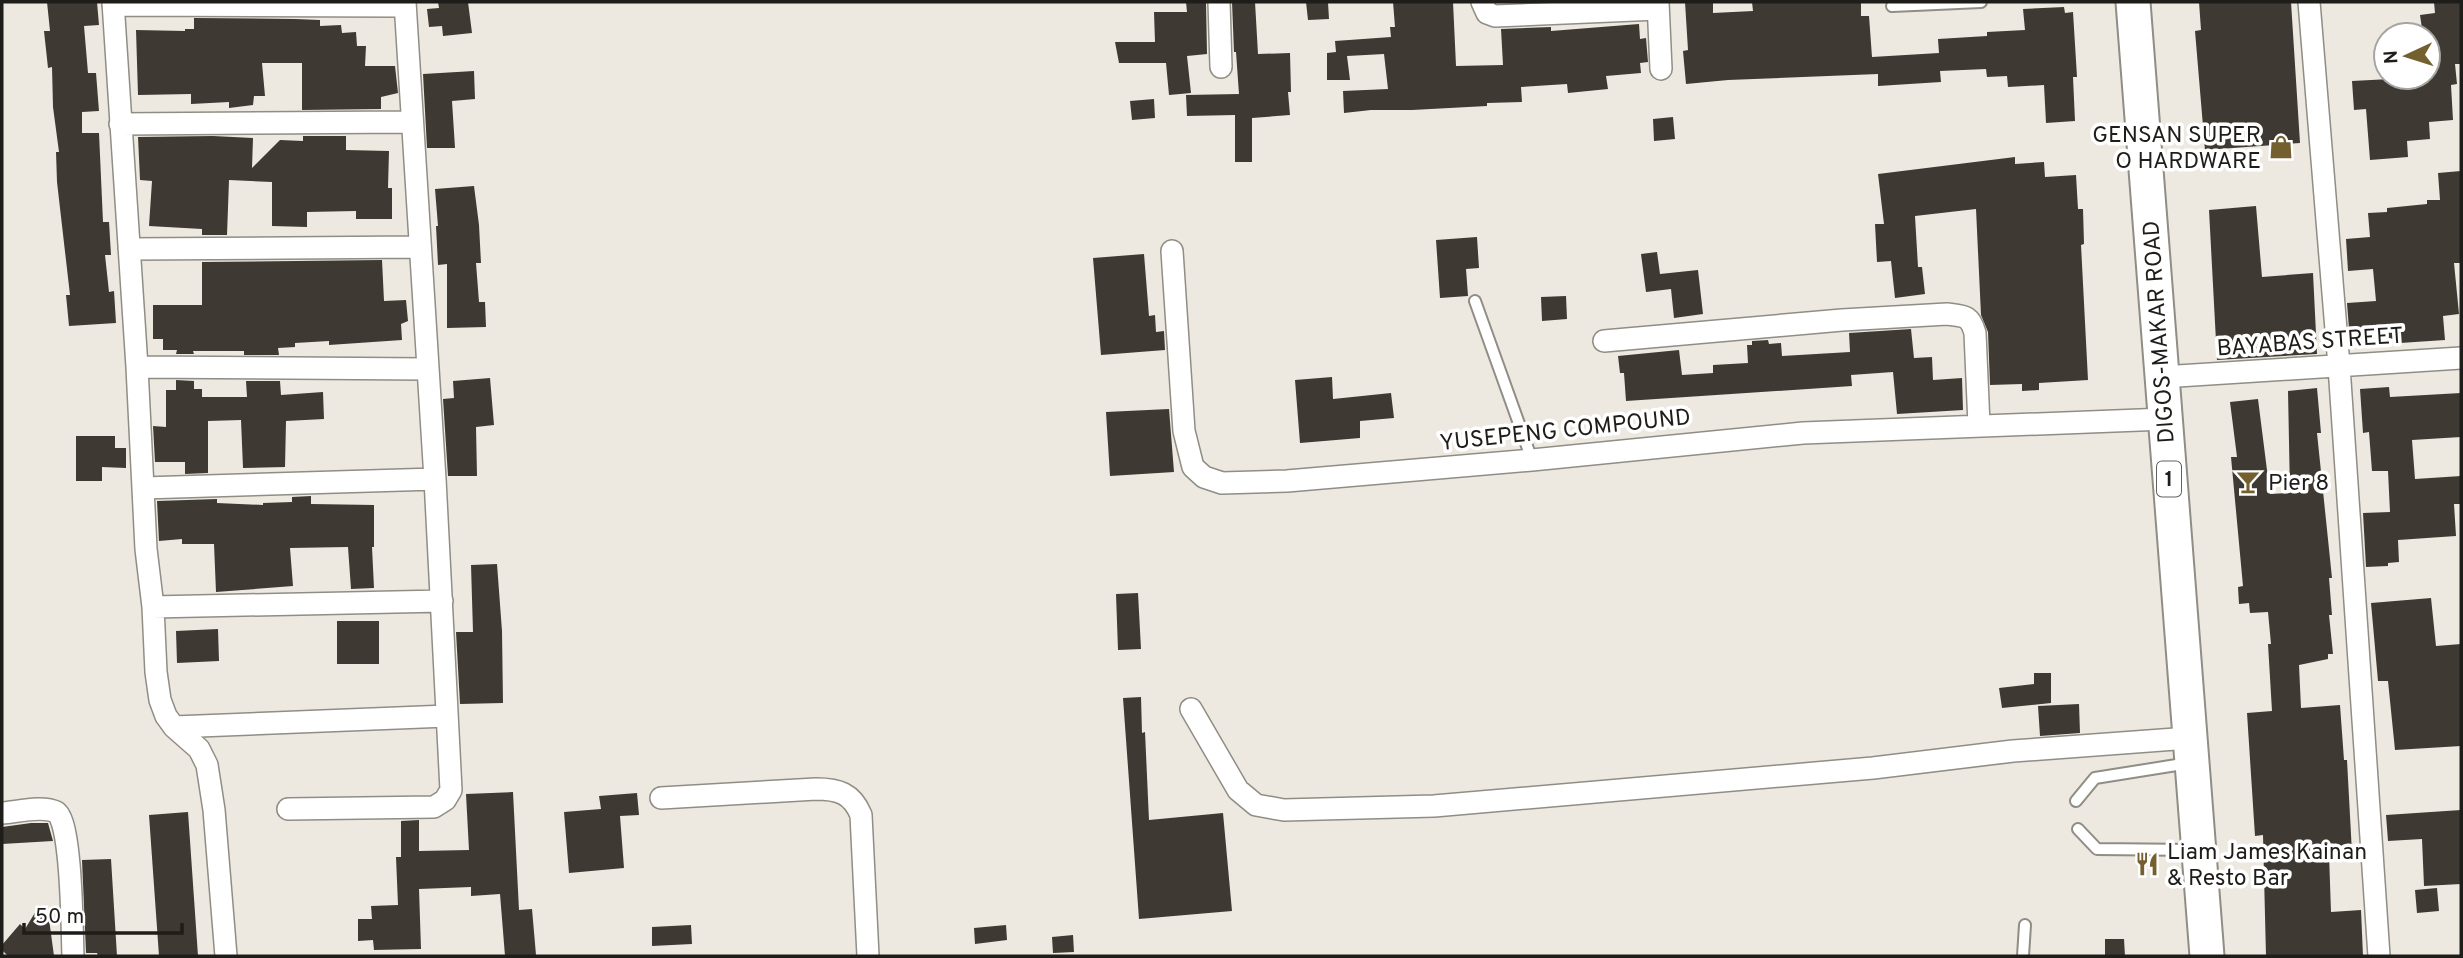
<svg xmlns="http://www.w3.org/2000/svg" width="2463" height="958" viewBox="0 0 2463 958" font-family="Overpass,sans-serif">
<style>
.building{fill:#3e3a33}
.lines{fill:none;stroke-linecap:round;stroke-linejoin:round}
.lane-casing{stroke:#908d84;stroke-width:14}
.street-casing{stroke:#908d84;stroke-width:24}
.primary-casing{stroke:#908d84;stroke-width:37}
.lane{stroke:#fff;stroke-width:10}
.street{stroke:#fff;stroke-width:21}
.primary{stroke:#fff;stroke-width:33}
.labels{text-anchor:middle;stroke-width:7;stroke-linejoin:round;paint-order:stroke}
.shield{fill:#fff;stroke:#62615f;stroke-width:2}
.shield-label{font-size:21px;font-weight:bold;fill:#1f1d1a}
.poi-label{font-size:23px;fill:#1f1d1a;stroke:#fff;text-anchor:start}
.street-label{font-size:23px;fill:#1f1d1a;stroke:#fff}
</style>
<rect width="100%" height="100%" fill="#ede9e0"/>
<path class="building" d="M47,2H97L99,25L84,26L88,73H96L99,111L82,112V133H99L103,222H109L111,255H105L109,292L114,291L116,323L69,326L66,295H70L57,182L56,152H59L53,107L52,67L48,68L44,31H50Z
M438,2H468L472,33L443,36L442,26L429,27L427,9L439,8Z
M1186,2H1206L1207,54L1187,56L1191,93L1169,95L1166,63H1119L1115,42H1155L1154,12H1187Z
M1232,2H1255L1258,54L1290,53L1291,92H1288L1290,115L1252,118V162H1235V115L1187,116L1186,95L1239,94L1236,52H1234Z
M1306,2H1328L1329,19L1308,20Z
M1393,2H1453L1456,66L1503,65L1501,29L1551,27V31L1639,24L1640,39L1646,38L1648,62L1640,63L1641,73L1606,76L1608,89L1568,93L1567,84L1521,87L1522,102L1487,103V106L1412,110H1371L1344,113L1343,91L1388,89L1384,54L1347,56L1350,80H1327V53L1336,52L1335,41L1391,37L1390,27H1395Z
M1685,2H1713V13L1753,11L1752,2H1861V16H1869L1872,57L1939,53L1938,39L1987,36V32L2025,30L2023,9L2064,7L2065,13L2073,12L2077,77H2073L2075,121L2046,123L2044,85L2008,87L2007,76L1987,77L1986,69L1940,71L1941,82L1878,86V74L1728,80L1686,84L1683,51L1688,50Z
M2199,2H2291L2300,143L2205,150L2195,31L2201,30Z
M2434,2H2461V64H2455L2457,84L2451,85L2453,120L2429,122L2430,139L2407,141L2408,157L2370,160L2366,109L2354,110L2352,81L2428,77V35H2423L2420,15L2435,13Z
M194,18L295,19L320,20V26L341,25L342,33L356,32L357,46H366L365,66H395L398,93L381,97V109L302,110V63H262L265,96H254L253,105L229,108V102L191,104V94L138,95L136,30L185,31V29H194Z
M474,71L475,99L452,101L455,148H427L423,74Z
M1154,99L1155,118L1132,120L1130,101Z
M1673,117L1675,139L1654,141L1653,119Z
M213,136L253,138L252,168L280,140L303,141V136H346V150L389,151L388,188H392V219H356V211L307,212V227L272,226V182L229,180L227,235H202V229L149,226L152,181L140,180L138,137Z
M2015,157V164L2044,162L2045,177L2076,175L2078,209H2083L2084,244L2081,245L2088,380L2039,383V390L2022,391V384L1990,385L1988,332L1981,315L1976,209L1915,216L1918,267H1922L1925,294L1895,298L1891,261L1877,262L1875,224H1884L1878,174Z
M2461,171V263H2454L2459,314L2443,316L2445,340L2400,343V338L2350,342L2347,303L2376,301L2373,269L2348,271L2346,239L2370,237L2368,213L2387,212V208L2427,204V200H2440L2438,173Z
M474,186L479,225L481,263H476L479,302H485L486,327L447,328V264L438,265L436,226H438L435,189Z
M2256,206L2262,277L2313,273L2317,354L2217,360L2209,210Z
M1477,237L1479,268L1466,269L1468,296L1440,298L1436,240Z
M1657,252L1660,274L1698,270L1703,314L1674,318L1671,289L1646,292L1641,254Z
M1144,254L1149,316L1155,315L1156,332L1164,331L1165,350L1101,355L1093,258Z
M382,260L384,301L406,300L408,321L401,324L402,340L329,345V341L295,343V347L278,348L279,355H244V351H193L194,354H176L177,350H163V339H153V305H202V262Z
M1566,296L1567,319L1542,321L1541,297Z
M1911,329L1914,358L1932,357L1933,380L1962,378L1963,410L1897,414L1893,372L1851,375L1852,386L1626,401L1624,373H1620L1618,356L1679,350L1682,375L1713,373V365L1748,363L1747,345H1752V341L1768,340L1769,344L1781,343L1782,356L1850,352L1849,333Z
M1332,377L1333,399L1391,393L1394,418L1360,421V438L1300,443L1295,380Z
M490,378L494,425L476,427L477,476H448L443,399L454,398L453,381Z
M176,380L194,381V389H202V397H247L246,381H280L281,395L323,392L324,419L286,421L285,467L243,468L241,420L208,421V473L185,474V462H155L153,426L166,427V390H176Z
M2389,387L2390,397L2461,393V437L2412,440L2415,479L2461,476V504H2454L2456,536L2398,540L2399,562L2388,563V566L2366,567L2363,513L2390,512L2388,471H2372L2369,432L2363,433L2360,389Z
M2317,388L2321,433H2317L2332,578H2329L2332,615H2329L2333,654H2328V659L2299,665L2301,708L2340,705L2344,760H2347L2352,853L2329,854L2331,912L2361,910L2363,956H2266L2263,835L2255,836L2247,713L2272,711L2268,644H2271L2268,612L2250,613L2249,603L2239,604L2238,587L2243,586L2231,457H2237L2230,402L2258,399L2270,494L2290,493L2288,391Z
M1169,409L1174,472L1110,476L1106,412Z
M76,436H115V448H126V468L102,467V481H76Z
M311,496V504L374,505V547H372L374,588L351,589L348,547L290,548L293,586L216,592L214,544H182V539L159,541L157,501L217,499V503L263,505V503L292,502V497Z
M497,564L502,631L503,703L460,704L456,632H473L471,565Z
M1138,593L1141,649L1118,650L1116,594Z
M2431,598L2436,646L2461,644V746L2395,750L2388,681H2378L2371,603Z
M337,621H379V664H337Z
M218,629L219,661L177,663L176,631Z
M2034,673H2051V703L2002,708L1999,688L2034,684Z
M1141,697L1142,733L1145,732L1149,820L1223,813L1232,911L1139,919L1123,698Z
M2079,704L2080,733L2040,736L2038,706Z
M513,792L519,910L532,909L536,955L505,956L500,894L471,896V887L419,889L421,949L374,950L373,940L358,941V919H372L371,906L398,905L396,857H401V821L419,820V851L469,850L466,794Z
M637,793L639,815L620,816L624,868L569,873L564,812L601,809L599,796Z
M2461,810V884L2424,886L2422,839L2388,841L2386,815Z
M188,812L198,956H159L149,815Z
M31,823H48L53,841L2,844V827Z
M111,859L117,956H98L97,953H86L82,860Z
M2437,888L2439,911L2417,913L2415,890Z
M36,911L49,919L54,956H8L2,950V945L20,924L25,929Z
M691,925L692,944L652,946V927Z
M1006,925L1007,940L975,944L974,928Z
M1073,935L1074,952L1053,953L1052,937Z
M2105,939H2124L2125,956H2105Z"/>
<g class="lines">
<g class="lane-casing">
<path id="lane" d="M1892,6L1981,2
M1475,301L1532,460
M2076,801L2095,778L2189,763
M2078,829L2097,849L2196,850
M2023,956L2025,925"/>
</g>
<g class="street-casing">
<path id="street" d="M113,2L137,367L146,549L153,607L156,672L160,700L166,716L174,727L199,749L207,765L214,810L226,956
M1219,2L1221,67
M1482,2L1487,13L1495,16L1658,9
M1658,2L1661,69
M2309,2L2339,366L2379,956
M113,5L405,6
M120,124L412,122
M129,249L420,247
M1172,251L1184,431L1193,467L1204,477L1222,483L1287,481L1532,460L1803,433L2165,419
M1604,341L1842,320L1947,314C1964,316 1970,315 1975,333L1979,425
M137,367L427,369
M2162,377L2461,358
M143,488L435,479
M153,607L442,601
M1191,709L1238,790L1256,805L1284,810L1434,806L1873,768L2013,751L2189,738
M174,727L447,716
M661,798L816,789C838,789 852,793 861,815L868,956
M288,809L434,807L445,800L451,790L435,479L405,2
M2,813C17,812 42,805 56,812C72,821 72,934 73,956"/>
</g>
<g class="primary-casing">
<path id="primary" d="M2133,2L2207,956"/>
</g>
<use href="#lane" class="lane"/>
<use href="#street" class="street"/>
<use href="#primary" class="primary"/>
</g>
<defs>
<g id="shop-bare" transform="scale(1.89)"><path d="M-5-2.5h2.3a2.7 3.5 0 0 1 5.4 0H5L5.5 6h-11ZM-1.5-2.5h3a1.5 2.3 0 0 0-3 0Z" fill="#745f2e" stroke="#fff" stroke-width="2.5" paint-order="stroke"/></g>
<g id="bar-bare" transform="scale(1.89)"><path d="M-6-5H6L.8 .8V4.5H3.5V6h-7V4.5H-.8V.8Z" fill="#745f2e" stroke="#fff" stroke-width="2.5" paint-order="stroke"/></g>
<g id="restaurant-bare" transform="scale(1.89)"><path d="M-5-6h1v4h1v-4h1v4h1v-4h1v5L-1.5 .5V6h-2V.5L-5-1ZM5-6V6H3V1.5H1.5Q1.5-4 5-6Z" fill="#745f2e" stroke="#fff" stroke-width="2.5" paint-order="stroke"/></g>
</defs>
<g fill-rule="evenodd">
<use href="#shop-bare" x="2281" y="147"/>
<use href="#bar-bare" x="2248" y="482"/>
<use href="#restaurant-bare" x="2147" y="864"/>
</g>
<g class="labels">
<rect class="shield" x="2157" y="461.5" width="24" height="35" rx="5"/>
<g class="shield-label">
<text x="2169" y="486">1</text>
</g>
<g class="poi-label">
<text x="2261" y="142" text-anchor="end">GENSAN SUPER<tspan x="2261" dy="26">O HARDWARE</tspan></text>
<text x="2268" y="490">Pier 8</text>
<text x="2167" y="859">Liam James Kainan<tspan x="2167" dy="26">&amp; Resto Bar</tspan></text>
</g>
<g class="street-label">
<text transform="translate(2158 332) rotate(-94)" y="8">DIGOS-MAKAR ROAD</text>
<text transform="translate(2310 341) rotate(-4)" y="8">BAYABAS STREET</text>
<text transform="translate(1565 429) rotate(-6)" y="8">YUSEPENG COMPOUND</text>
</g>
</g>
<rect width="2463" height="958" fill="none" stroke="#1f1d1a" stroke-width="7"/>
<g transform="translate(2407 56) rotate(266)"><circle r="33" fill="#ffffff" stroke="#a5a5a3" stroke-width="2"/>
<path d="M0-5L12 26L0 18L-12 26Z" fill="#745f2e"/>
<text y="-10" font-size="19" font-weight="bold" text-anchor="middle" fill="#1f1d1a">N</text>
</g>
<path d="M24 923v10h158v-10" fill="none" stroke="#1f1d1a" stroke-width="3.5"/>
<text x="35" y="923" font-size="21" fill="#1f1d1a" stroke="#ffffff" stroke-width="5" paint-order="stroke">50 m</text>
</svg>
